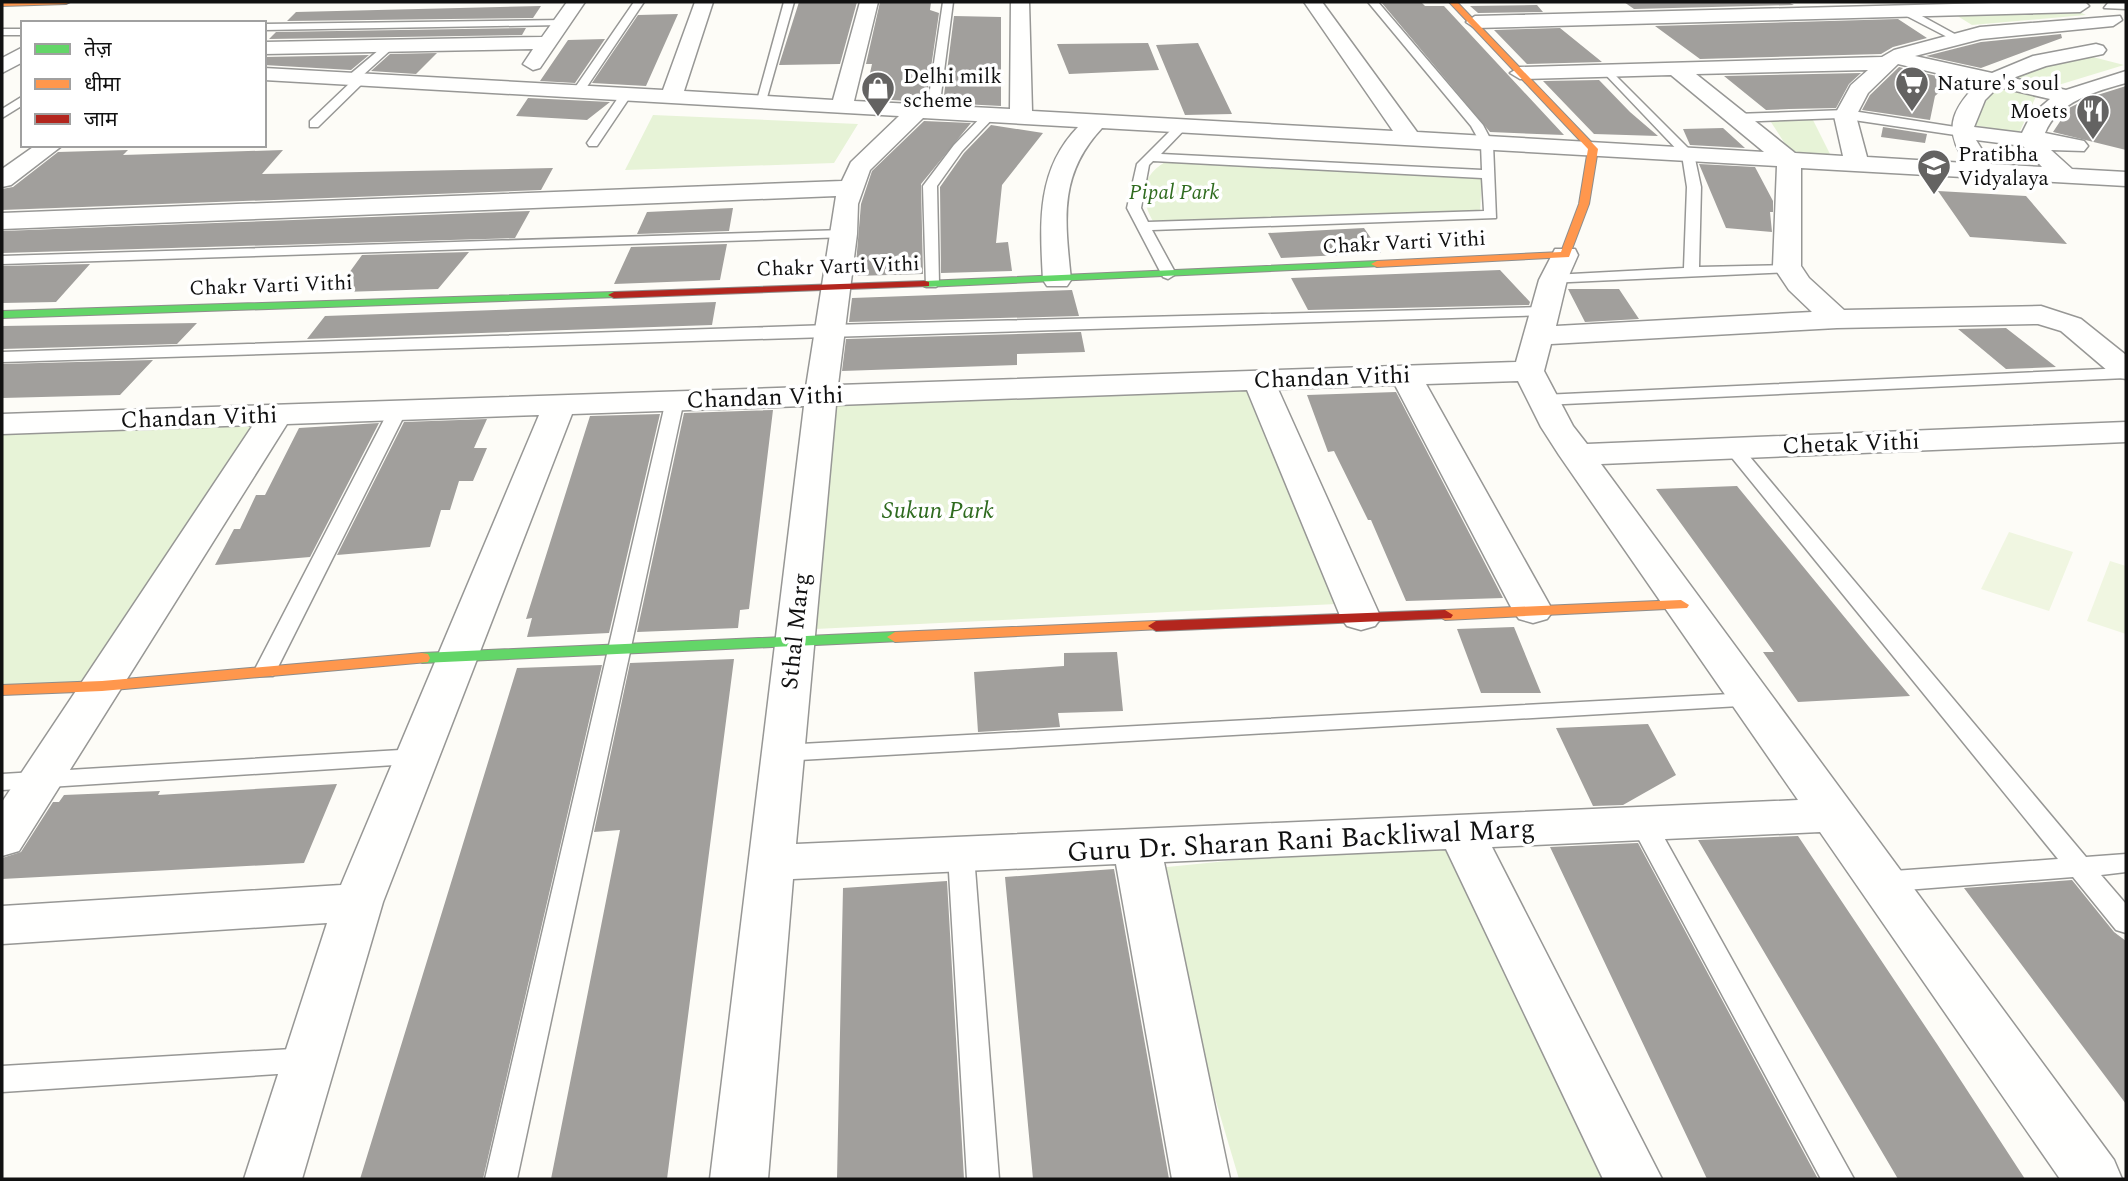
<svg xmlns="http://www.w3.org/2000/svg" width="2128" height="1181" viewBox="0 0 2128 1181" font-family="Spectral,'Noto Sans Devanagari',serif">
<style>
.green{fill:#e7f3d7}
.pitch{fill:#f0f6e1}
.building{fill:#a19f9c}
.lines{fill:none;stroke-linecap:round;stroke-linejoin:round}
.lane-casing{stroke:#979795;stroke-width:3}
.street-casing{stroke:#979795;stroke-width:3}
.fast-casing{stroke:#8e8d8b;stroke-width:2}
.slow-casing{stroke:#8e8d8b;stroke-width:2}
.jam-casing{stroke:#8e8d8b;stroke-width:2}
.lane{fill:#fffffe;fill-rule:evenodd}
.street{fill:#fffffe;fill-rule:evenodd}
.fast{fill:#63d668;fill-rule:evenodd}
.slow{fill:#ff974d;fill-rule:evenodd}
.jam{fill:#b3261e;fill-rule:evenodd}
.labels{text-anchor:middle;stroke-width:7;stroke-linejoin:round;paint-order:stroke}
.far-poi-label{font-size:21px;fill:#111;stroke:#fff;text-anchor:start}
.far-park-label{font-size:21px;font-style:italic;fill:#2f6b1f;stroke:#fff}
.far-street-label{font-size:21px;fill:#111;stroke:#fff}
.street-label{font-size:24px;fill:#111;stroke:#fff}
.park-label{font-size:24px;font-style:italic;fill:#2f6b1f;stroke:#fff}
.near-street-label{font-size:28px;fill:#111;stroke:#fff}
</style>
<rect width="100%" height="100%" fill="#fdfcf7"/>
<path class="green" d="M2073,9L2086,15L1972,25L1951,12Z
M2085,55L2124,65L2042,90L2002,78Z
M1995,85L2038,92L2019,133L1973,125Z
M653,115L858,124L834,163L625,170Z
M1812,118L1832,158L1793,156L1769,119Z
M1165,162L1482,177L1480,213L1154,223C1140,199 1139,178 1165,162Z
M1253,385L1336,604L815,629L832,401Z
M277,414L102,686L2,690V424Z
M1460,838L1626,1179H1239L1147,869Z"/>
<path class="pitch" d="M2009,532L2073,552L2049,611L1981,589Z
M2110,561L2126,566V634L2087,621Z"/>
<path class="building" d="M799,2H857L840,64L779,65Z
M880,2H931L930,10L939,13L926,102L875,99L876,73H870L872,64H866Z
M1381,2H1421L1425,6H1444L1564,135L1490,132Z
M1624,2H1788L1794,5L1634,9Z
M1537,5L1543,12L1478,13L1470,6Z
M541,6L533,18L287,21L296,12Z
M678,14L646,86L592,83L638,15Z
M954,16L1001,17V106L943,103Z
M1898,19L1927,38L1893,47L1881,54L1700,59L1655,26Z
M526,28L522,35L269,39L276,32Z
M1560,28L1602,62L1527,64L1494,30Z
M2061,34L2062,38L1981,68L1926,56L1981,42Z
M605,39L575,83L540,81L568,40Z
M1148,43L1159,70L1069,74L1057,44Z
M1198,43L1232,114L1185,115L1156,45Z
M437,53L416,74L371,71L390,54Z
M369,55L351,70L264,65V57Z
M1899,67L1953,80L1935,96L1930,120L1862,110L1870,95Z
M1861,73L1849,84L1836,108L1789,109L1766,110L1724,76Z
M1599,80L1630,112L1658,136L1594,134L1543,81Z
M2126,86V150L2053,132L2069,108L2091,97Z
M528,98L610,102L587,120L516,116Z
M924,121L971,123L921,184L923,274L855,276L861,204L872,171Z
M991,125L1043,133L1002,185L996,243L1008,242L1012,271L941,273L940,187L964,153Z
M1883,127L1927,134L1925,143L1881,137Z
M1723,128L1745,148L1690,145L1683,129Z
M128,150L123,155L283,150L262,174L553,168L541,190L2,210V189L13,187L58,152Z
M1699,164L1755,167L1773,201V212H1770L1772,232L1726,228Z
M1938,191L2026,196L2067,244L1970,237Z
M733,208L729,231L637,234L647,212Z
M530,211L515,238L2,253V231Z
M1364,228L1381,253L1281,258L1268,233Z
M727,244L720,280L614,284L631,247Z
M469,252L438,289L343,292L349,283L341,284L362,255Z
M90,264L56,302L2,303V266Z
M1500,270L1530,302L1529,305L1308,310L1291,278Z
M1568,289H1619L1639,319L1585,322Z
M1072,290L1079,316L849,322L852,298Z
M716,302L712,325L307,339L325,316Z
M197,323L177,344L2,349V326Z
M2006,328L2056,367L2006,369L1958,329Z
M1081,332L1085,352L1017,354V365L842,371L846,339Z
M153,360L120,395L2,398V364Z
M1396,392L1503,598L1406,601L1371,520H1368L1334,451L1328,452L1307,395Z
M773,410L749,609L740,610L738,628L637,632L684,413Z
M660,414L609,633L527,637L532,618L526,619L590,416Z
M487,419L474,448H487L473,481H459L450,510H441L430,547L337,555L404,422Z
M379,423L310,557L215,565L234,529H240L256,495H265L299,428Z
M1737,486L1869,647L1910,696L1798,702L1763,652H1774L1656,489Z
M1514,627L1541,693H1481L1457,629Z
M1117,652L1123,711L1058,713L1060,727L978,732L974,672L1064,666V653Z
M734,659L667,1179H551L620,830L594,832L630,663Z
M602,665L483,1179H360L517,668Z
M1648,724L1676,775L1623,805L1593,806L1556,728Z
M337,784L304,863L2,879V858L21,852L53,802H59L64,795L160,791L158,795Z
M1798,836L1937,1044L2025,1179H1898L1698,840Z
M1638,843L1818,1179H1707L1550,847Z
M1114,869L1169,1179H1033L1005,877Z
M2072,880L2114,932L2126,941V1104L1964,888Z
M947,881L964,1179H837L843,888Z"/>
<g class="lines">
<g class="lane-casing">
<path id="lane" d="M634,2H644L582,94H574L572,92Z
M784,2H794L766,101L756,104Z
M943,2H953L939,110L933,114L927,110Z
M1368,2H1378L1483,125L1493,144L1496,218L1152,230L1176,274L1168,279L1163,277L1127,208L1137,164L1179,122L1189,125L1161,154L1482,170L1481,144L1471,126ZM1153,161L1482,178L1484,211L1148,222L1141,208L1149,165Z
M2108,3H2126V9L2104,8Z
M1901,9H1909L1962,38L1953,40L1901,13Z
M566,20L567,22L562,25L264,30V24Z
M2,29H23V35H2Z
M386,44L395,46L362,76L367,79L365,81L318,127H310V121L352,81L346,78L348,76Z
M1607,67L1694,154L1701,187L1699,267L1788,265L1795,269L1793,272L1548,283L1545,280L1553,275L1684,268L1687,187L1682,155L1603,72V68Z
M622,92L632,94L597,146H589L587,143Z
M23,96V105L2,118V109Z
M1846,110L1962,128L1968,132L1962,136L1840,118L1735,122L1729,118L1735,114Z
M987,111L997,114L962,151L937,186L939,284L936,287H926L923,186L954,145Z
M844,230L851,234L849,237L2,264V256Z
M1544,307L1552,312L1550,315L2,362V352L830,325Z
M2126,368V378L1543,405L1534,400L1543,395Z
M675,395L684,400L517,1179H485L666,400Z
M398,405L407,410L276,671L273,676H257L254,671L389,410Z
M1734,443L1740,445L2086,857L2126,854V872L2101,875L2126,904V933L2116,930L2073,877L1880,892L1871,889L1867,882L1871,875L1880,872L2058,859L1728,453L1725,449L1728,445Z
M1749,693L1757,695L1761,700L1757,705L782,761L773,759L770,753L773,747L782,745Z
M417,749L426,751L429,757L426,763L2,790V774Z
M1643,814L1652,817L1656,823L1854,1179H1821L1630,823L1634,817Z
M961,846L970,848L974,855L999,1179H967L948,855L952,848Z
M309,1048L320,1051L324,1060L320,1069L309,1072L2,1092V1066Z"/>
</g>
<g class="street-casing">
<path id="street" d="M567,2H585L540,68L533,70L523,64L533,49L264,54V42L542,37Z
M695,2H713L684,91L833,100L860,2H878L854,101L1010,109L1011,2H1029L1032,111L1393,131L1304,2H1322L1417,132L1764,152L1671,75L1520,79L1510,73L1520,67L1882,57L1894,50L1980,27L2120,16L2122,20L2113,26L1981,39L1915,56L1992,73L2033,56L2096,44L2103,46L2106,50L2103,54L2046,66L2013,78L2066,90L2126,71V83C2096,91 2057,102 2045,133L2084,141L2088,146L2084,151L2051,150L2072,169L2126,172V186L1801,168V266L1809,278L1844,310L2041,306L2081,319L2126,355V379L2115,377L2061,331L2038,324L1837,328L1551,344L1544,371L1573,426L1587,444L2126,422V442L1601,464L2114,1160L2122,1179H2060L1820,832L1492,847L1662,1179H1603L1446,849L1164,862L1230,1179H1172L1116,864L793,879L768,1179H710L804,406L572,414L383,902L302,1179H244L327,923L2,944V906L341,885L539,415L287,424L19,851L2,856V802L253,425L2,434V414L806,387L836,196L2,229V213L842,181L851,162L899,116L264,80V68L663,90ZM1898,64L1978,83C1951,110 1943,130 1966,163L1867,157L1856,116L1868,93ZM1868,70L1851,85L1834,116L1843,156L1795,153L1696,74ZM1998,87L2050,99L2031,115L2022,133L1974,127L1985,100ZM923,118L1078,127C1036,170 1040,224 1043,280L1047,286H1067L1071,280C1065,220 1058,175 1102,128L1777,166L1773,266L1789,290L1812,312L1556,326L1567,280L1578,255L1575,249H1555L1539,280L1516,362L838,385L857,234L858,204L870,170ZM1976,140L2023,146L2042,167L1991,164ZM1518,381L1541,427L1559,455L1798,800L796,844L836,405L1247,390L1341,618L1347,626L1361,630L1375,626L1381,618L1278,389L1395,385L1513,611L1519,619L1533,623L1547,619L1553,611L1426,384Z
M2032,2H2085L2089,6L2080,12L1475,28L1466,22L1475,16Z
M23,47V62L2,73V58Z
M36,145H63L11,185L2,187V169Z"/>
</g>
<g class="fast-casing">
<path id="fast" d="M1377,261L1381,262V266L925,287L919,284L925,281Z
M614,292L620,295L618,297L2,318V311Z
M895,632L903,637L901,641L422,663L414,658L422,653Z"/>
</g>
<g class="slow-casing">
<path id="slow" d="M2,2H70L66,4L2,6Z
M1449,2H1457L1598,149L1589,204L1569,257L1377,267L1371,264L1377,261L1561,252L1579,204L1588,149Z
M1681,600L1689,605L1687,608L1445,620L1437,615L1445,610Z
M1156,621L1164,626L1162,629L895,642L887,637L895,632Z
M422,653L428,654L430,658L428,662L102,691L2,695V685L102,681Z"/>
</g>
<g class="jam-casing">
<path id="jam" d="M925,281L929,282V286L614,298L608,295L614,292Z
M1445,610L1453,615L1451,618L1156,631L1148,626L1156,621Z"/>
</g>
<use href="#lane" class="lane"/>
<use href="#street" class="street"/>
<use href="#fast" class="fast"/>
<use href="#slow" class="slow"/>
<use href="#jam" class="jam"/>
</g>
<defs>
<g id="supermarket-pin" transform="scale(1.75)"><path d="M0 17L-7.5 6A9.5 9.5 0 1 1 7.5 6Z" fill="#646362" stroke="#fff"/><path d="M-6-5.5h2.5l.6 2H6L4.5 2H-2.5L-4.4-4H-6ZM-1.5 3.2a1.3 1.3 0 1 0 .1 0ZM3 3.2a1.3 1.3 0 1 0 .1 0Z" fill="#fff"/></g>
<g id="shop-pin" transform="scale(1.75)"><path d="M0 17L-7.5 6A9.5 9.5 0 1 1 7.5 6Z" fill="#646362" stroke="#fff"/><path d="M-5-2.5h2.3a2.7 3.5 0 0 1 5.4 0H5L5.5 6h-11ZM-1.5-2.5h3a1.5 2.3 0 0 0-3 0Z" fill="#fff"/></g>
<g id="restaurant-pin" transform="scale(1.75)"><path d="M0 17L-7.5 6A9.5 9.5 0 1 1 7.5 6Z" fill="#646362" stroke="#fff"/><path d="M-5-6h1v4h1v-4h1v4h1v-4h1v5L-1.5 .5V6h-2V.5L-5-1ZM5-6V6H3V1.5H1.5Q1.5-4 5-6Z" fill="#fff"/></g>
<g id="school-pin" transform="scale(1.75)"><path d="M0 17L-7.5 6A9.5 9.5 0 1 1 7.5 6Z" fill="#646362" stroke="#fff"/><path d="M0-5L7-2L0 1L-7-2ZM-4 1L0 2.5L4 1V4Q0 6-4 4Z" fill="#fff"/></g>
</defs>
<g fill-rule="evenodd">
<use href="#supermarket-pin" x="1912" y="83"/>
<use href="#shop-pin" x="878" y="88"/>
<use href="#restaurant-pin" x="2093" y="111"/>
<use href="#school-pin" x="1934" y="166"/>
</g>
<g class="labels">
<g class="far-poi-label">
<text x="903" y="83">Delhi milk<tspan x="903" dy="24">scheme</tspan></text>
<text x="1937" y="90">Nature's soul</text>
<text x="2068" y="118" text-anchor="end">Moets</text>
<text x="1958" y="161">Pratibha<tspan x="1958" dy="24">Vidyalaya</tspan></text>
</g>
<g class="far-park-label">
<text x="1174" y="199">Pipal Park</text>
</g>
<g class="far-street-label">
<text transform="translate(1404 242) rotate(-3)" y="7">Chakr Varti Vithi</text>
<text transform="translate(838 266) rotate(-2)" y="7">Chakr Varti Vithi</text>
<text transform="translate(271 285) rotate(-2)" y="7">Chakr Varti Vithi</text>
</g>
<g class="street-label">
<text transform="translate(1332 377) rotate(-2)" y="8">Chandan Vithi</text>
<text transform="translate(765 397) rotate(-2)" y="8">Chandan Vithi</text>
<text transform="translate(199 417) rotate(-2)" y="8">Chandan Vithi</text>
<text transform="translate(1851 443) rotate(-2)" y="8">Chetak Vithi</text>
<text transform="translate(795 631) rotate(-84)" y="8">Sthal Marg</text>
</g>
<g class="park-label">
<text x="938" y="518">Sukun Park</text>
</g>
<g class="near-street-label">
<text transform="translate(1301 839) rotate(-3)" y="10">Guru Dr. Sharan Rani Backliwal Marg</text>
</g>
</g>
<rect width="2128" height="1181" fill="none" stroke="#111111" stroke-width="7"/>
<rect x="21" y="21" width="245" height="126" fill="#ffffff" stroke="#a0a0a0" stroke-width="2"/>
<rect x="35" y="44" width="35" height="10" fill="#63d668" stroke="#a0a0a0" stroke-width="2"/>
<text x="84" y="56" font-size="21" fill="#111111">तेज़</text>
<rect x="35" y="79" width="35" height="10" fill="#ff974d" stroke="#a0a0a0" stroke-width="2"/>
<text x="84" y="91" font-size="21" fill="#111111">धीमा</text>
<rect x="35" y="114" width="35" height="10" fill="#b3261e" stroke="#a0a0a0" stroke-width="2"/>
<text x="84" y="126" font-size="21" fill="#111111">जाम</text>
</svg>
